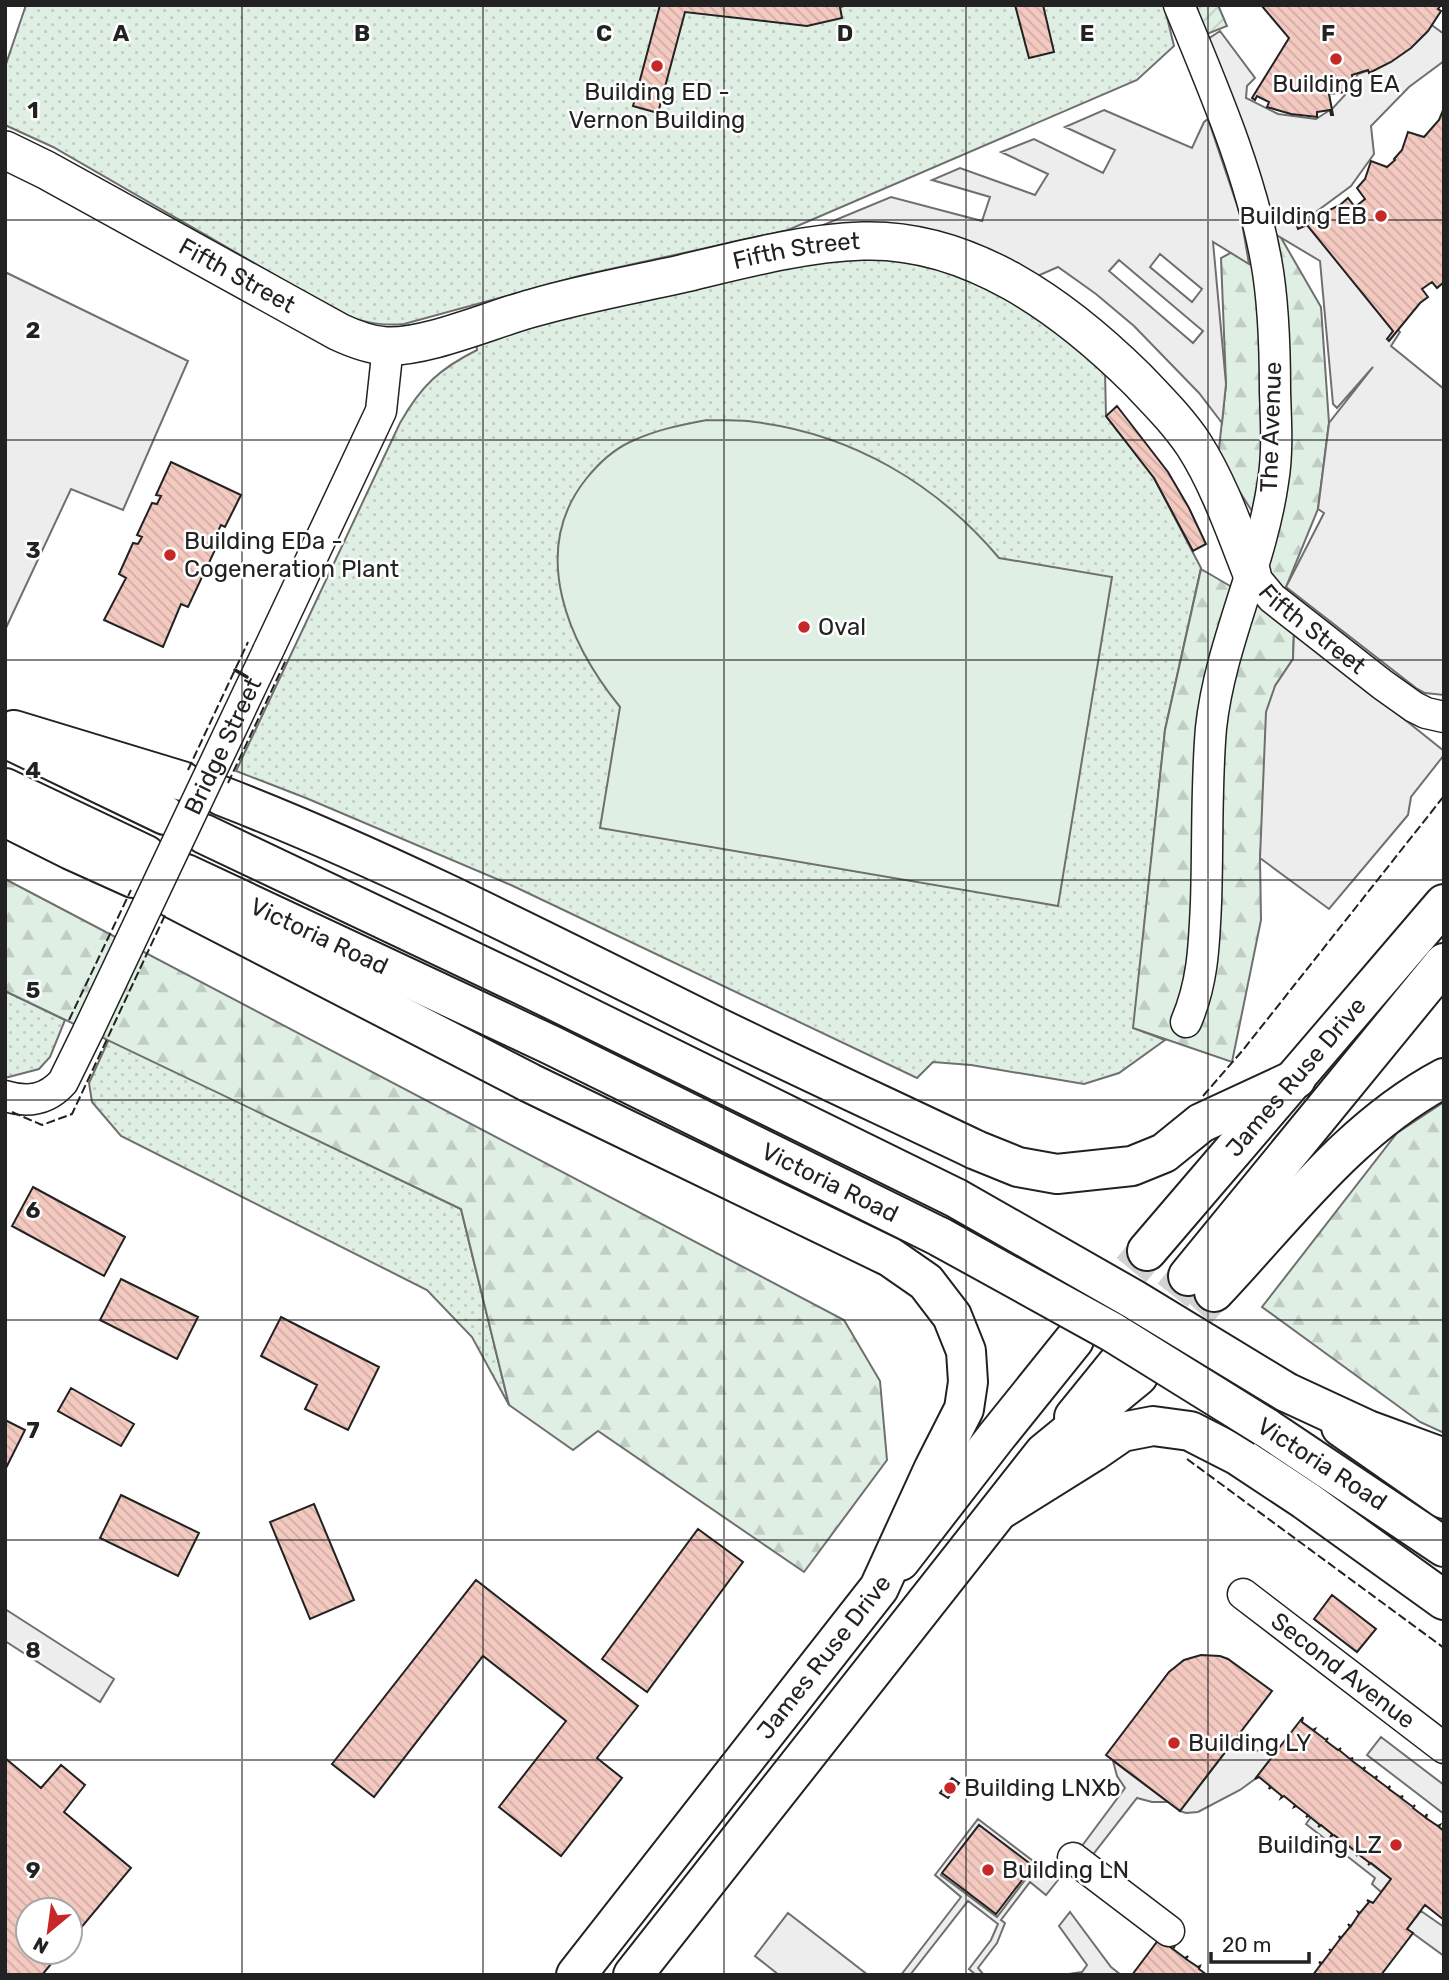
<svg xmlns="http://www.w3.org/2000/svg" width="1449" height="1980" viewBox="0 0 1449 1980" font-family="Rubik,sans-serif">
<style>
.grass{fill:url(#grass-dots);stroke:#6f6f6f;stroke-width:2}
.forest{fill:url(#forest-firs);stroke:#6f6f6f;stroke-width:2}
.garden{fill:url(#garden-furrows);stroke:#6f6f6f;stroke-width:2}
.pitch{fill:#e0efe3;stroke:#6f6f6f;stroke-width:2}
.parking{fill:#ededed;stroke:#6f6f6f;stroke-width:2;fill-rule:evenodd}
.building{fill:url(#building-back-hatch);stroke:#222;stroke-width:2}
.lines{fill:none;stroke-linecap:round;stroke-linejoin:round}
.primary-tunnel{stroke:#d3d3d3;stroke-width:38;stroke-dasharray:38 19;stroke-linecap:butt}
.trunk-tunnel{stroke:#d3d3d3;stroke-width:38;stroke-dasharray:38 19;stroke-linecap:butt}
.minor-casing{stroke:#222;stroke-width:33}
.tertiary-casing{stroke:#222;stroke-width:40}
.primary-casing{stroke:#222;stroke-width:42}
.trunk-casing{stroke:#222;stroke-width:42}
.minor{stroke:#fff;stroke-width:30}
.tertiary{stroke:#fff;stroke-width:37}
.primary{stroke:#fff;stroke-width:38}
.trunk{stroke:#fff;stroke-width:38}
.minor-bridge-casing{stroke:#222;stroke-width:33;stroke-linecap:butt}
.trunk-bridge-casing{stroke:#222;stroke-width:42;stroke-linecap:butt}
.minor-bridge{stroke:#fff;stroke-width:30}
.trunk-bridge{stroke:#fff;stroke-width:38}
.fence{stroke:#222;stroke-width:2;stroke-dasharray:9 3.5;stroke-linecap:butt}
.wall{stroke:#222;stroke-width:3.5}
.grid{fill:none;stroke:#222;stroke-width:2;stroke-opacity:0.55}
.poi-dot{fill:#c62828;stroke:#fff;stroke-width:2.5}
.labels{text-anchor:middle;stroke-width:5;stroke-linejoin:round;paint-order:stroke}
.poi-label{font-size:24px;fill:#222;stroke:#fff;text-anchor:start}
.street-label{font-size:24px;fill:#222;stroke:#fff}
.grid-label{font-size:23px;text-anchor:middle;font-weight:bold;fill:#222;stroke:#fff;stroke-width:5;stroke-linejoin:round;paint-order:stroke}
</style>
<defs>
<pattern id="grass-dots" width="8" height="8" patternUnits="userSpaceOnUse" patternTransform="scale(1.75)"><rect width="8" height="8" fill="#e0efe3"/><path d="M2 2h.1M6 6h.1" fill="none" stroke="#c0cdc2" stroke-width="1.8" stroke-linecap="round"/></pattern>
<pattern id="forest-firs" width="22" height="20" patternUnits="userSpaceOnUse" patternTransform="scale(1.75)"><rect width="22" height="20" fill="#e0efe3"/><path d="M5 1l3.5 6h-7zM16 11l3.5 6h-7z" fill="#c0cdc2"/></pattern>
<pattern id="garden-furrows" width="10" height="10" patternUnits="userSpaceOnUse" patternTransform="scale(1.75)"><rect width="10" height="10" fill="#e0efe3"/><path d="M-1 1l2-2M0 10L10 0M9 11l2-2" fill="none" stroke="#c0cdc2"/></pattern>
<pattern id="building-back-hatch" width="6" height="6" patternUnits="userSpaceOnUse" patternTransform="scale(1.75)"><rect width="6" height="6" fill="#f3c9c0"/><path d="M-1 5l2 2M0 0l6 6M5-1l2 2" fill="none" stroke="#d0aca5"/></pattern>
</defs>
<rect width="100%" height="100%" fill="#fff"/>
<path class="grass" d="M26,5H1164L1174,46L1137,80L788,230L579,276L404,324C383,326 367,323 346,316L53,147L5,125V67Z
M849,255L917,257L1010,292L1105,371L1106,416L1154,478L1201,568L1165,730L1134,1028L1165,1040L1119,1073L1084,1084L971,1065L933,1062L917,1078L511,885L306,798L236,771L400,423C421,386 439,369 477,350L476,341L556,317Z
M5,991L65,1020L50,1057L39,1069L5,1078Z
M109,1039L461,1209L509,1405L472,1337L427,1290L121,1136L92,1102L89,1083Z"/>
<path class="forest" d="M1276,229L1321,307L1329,423L1318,509L1286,587L1294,631L1293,659L1275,686L1260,858L1261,920L1232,1062L1133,1028L1165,730L1201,569L1254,600L1266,533L1218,458L1226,384L1221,258Z
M5,879L844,1320L880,1381L887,1460L804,1572L598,1431L573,1450L509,1405L461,1209L5,991Z
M1444,1102V1433L1420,1422L1262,1307L1397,1133Z"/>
<path class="garden" d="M1195,5H1218L1227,26L1207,34Z"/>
<path class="pitch" d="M707,420C723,421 740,419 755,422C852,434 937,484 999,558L1112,577L1058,906L600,828L620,707C569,644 528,552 586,479C598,464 613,450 630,442C655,430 680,425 707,420Z"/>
<path class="parking" d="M1429,23L1444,34V61L1409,87L1371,126L1374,154L1351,186L1305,220L1400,332L1391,346L1444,389V695L1425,693L1416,688L1286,587L1324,513L1318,509L1329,423L1373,367L1337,408L1333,404L1320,261L1275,234L1205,41L1220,31L1255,78L1247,86L1246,98L1278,114L1316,119L1333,108L1345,95L1358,74L1378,67Z
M1104,110L1192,148L1204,122L1208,119L1241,217L1249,264L1213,242L1226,384L1222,423L1199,393L1134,326L1096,294L1058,267L1033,278L816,228L891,197L982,221L990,197L932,180L960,168L1035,195L1048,174L1001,152L1034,139L1103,173L1115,150L1065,127ZM1160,254L1202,289L1192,302L1150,267ZM1119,260L1203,331L1193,343L1109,271Z
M5,272L188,361L123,510L71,489L5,630Z
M1294,631L1444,751V755L1411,797L1408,815L1329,909L1260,858L1266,712L1275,686L1293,659Z
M5,1609L114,1679L100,1702L5,1641Z
M1381,1737L1444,1785V1814L1367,1755Z
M1234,1741L1254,1751L1272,1749L1276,1752L1255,1779L1240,1790L1198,1812L1186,1813L1180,1811Z
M1113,1761L1168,1802H1152L1137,1798L1084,1866L1073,1858L1125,1788L1117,1776Z
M1311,1817L1320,1825L1319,1827L1321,1825L1391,1879L1381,1892L1372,1884L1375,1878L1306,1824Z
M978,1819L1058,1880L1046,1895L1030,1882L1001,1920L1005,1923L997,1943L978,1968L984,1975H976L969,1969L991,1940L998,1924L968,1901L910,1975H901L961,1897L935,1875ZM979,1825L1034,1868L997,1917L941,1875Z
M1421,1911L1444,1927V1956L1407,1929Z
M1070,1912L1111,1967L1121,1975H1062L1082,1972L1087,1965L1059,1926Z
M788,1913L868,1975H779L755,1956Z"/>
<path class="building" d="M660,5H848L840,7L842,18L807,26L685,12L658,113L633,106Z
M1015,5H1043L1054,52L1029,58Z
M1261,5H1441L1438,9L1441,11L1428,31L1411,48L1391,62L1369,73L1368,70L1352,75L1354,91L1329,94L1333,115H1331L1330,110L1317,112V117L1291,114L1267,107L1269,102L1257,96L1255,100L1252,98L1289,38Z
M1444,108V282L1437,288L1432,282L1422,289L1428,297L1420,303L1389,341L1387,339L1393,331L1307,225L1298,229L1297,226L1340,205L1348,198L1355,207L1365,199L1357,188L1365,179L1371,161L1387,167L1395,160L1394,159L1402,150L1408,132L1424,137L1439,120Z
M1117,406L1168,472L1189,508L1206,544L1193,551L1154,478L1106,416Z
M171,462L241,495L225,527L221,525L217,533L222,535L207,567L202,565L199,573L203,575L188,607L181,604L163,647L104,620L126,578L119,574L133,543L138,544L142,537L137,535L152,503L157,504L161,496L156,495Z
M33,1187L125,1237L104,1276L12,1226Z
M121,1279L198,1317L177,1359L100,1320Z
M281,1317L379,1367L348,1430L305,1409L317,1385L261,1356Z
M71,1388L134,1424L121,1446L58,1411Z
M5,1420L25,1430L5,1470Z
M121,1495L199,1533L178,1576L100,1538Z
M314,1504L354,1600L310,1619L270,1522Z
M698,1529L743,1562L647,1692L602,1659Z
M476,1580L638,1706L597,1758L622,1778L561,1856L499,1807L566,1721L483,1656L374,1797L332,1764Z
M1332,1595L1376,1629L1357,1652L1314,1619Z
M1201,1655L1220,1656L1228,1659L1272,1691L1180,1811L1106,1755L1169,1672L1184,1660Z
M1303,1717L1302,1722L1313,1730L1315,1729L1314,1731L1326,1740L1328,1738L1326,1741L1338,1750L1341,1748L1339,1750L1350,1759L1353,1758L1351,1760L1363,1769L1365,1767L1364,1770L1375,1778L1377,1776L1376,1779L1388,1788L1390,1786L1389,1789L1400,1797L1403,1796L1401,1798L1413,1807L1415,1805L1413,1808L1425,1817L1427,1814L1426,1818L1438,1826L1440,1825L1439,1827L1444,1831V1920L1425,1905L1407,1929L1413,1933L1381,1975H1313L1321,1964L1319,1962L1322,1963L1331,1951L1329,1949L1331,1951L1340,1939L1339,1936L1341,1938L1350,1927L1348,1924L1351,1926L1359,1914L1358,1912L1360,1913L1369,1902L1367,1900L1373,1903L1391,1879L1371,1863L1368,1865L1370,1863L1358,1854L1356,1856L1358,1853L1346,1844L1343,1846L1345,1843L1334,1835L1331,1836L1332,1834L1321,1825L1318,1827L1320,1825L1309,1816L1306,1817L1308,1815L1296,1806L1294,1807L1295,1805L1284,1796L1281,1798L1282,1796L1271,1787L1269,1789L1270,1786L1259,1777L1255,1779Z
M5,1758L41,1788L61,1765L85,1785L64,1812L131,1868L70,1941V1910H28V1952H61L42,1975H5Z
M952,1778L959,1783L948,1798L940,1793Z
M979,1825L1033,1866L996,1914L942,1873Z
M1162,1935L1161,1940L1173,1949L1175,1946L1173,1949L1185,1958L1188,1956L1186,1959L1198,1967L1200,1966L1199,1969L1207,1975H1132Z"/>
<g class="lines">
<path class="primary-tunnel" d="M1095,1314L1147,1251
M1137,1340L1188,1276"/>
<path class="trunk-tunnel" d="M1159,1353L1214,1292"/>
<g class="minor-casing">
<g id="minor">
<path d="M1179,5C1213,88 1250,172 1266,260C1274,303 1275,349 1275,392C1276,422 1278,453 1273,482C1261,566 1220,644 1211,728C1206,786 1208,845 1206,903C1204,946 1203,982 1186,1022"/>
<path id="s1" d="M1252,574L1272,598L1383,685L1414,707L1426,713L1444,717"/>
<path d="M268,651L381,411L388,346"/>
<path d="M5,1096C28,1103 47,1100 63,1082L89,1029"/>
<path id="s2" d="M1243,1594L1444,1748"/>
<path d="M1073,1858L1169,1931"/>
</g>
</g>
<g class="tertiary-casing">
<g id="tertiary">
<path id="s3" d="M5,150L46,170L339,332C354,339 369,345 386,346C426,348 492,319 533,308C581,294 631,285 681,274C740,260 802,243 863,241C970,238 1064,307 1137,379C1157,400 1178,421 1194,445C1219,484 1235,531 1252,574"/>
</g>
</g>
<g class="primary-casing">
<g id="primary">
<path d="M14,730L182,781"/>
<path d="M222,796C392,862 554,946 717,1027C803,1069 890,1109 976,1150L1018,1167L1057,1174L1132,1166L1164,1153L1201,1123L1296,1079"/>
<path id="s4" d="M1147,1251L1444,904"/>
<path d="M1188,1276L1444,963"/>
<path d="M1074,1417L1117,1364"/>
<path d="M1265,1427L1444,1547"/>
<path d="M1341,1427L1444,1499"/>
<path d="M1000,1510L1093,1452L1122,1432L1153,1426L1190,1431L1237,1455L1305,1500L1444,1600"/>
<path d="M900,1561L996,1437L1074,1340"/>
</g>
</g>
<g class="trunk-casing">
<g id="trunk">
<path d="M5,738L165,815"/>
<path d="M5,788L146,855"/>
<path d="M5,817L71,850L133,878"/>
<path d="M204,834L541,994L956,1198"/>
<path id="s5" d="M186,874L551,1045L940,1237"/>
<path d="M174,899L530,1083L890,1257L926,1282L952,1316L966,1351L968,1382L964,1409L934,1468L879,1588L576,1975"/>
<path d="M1214,1292C1286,1216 1350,1128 1444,1078"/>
<path d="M1286,1392L1368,1430L1444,1458"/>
<path d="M633,1975L1044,1453L1138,1376"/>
</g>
</g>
<use href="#minor" class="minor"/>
<use href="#tertiary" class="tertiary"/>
<use href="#primary" class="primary"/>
<use href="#trunk" class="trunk"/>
<g class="minor-bridge-casing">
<g id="minor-bridge">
<path id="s6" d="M89,1029L268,651"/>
</g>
</g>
<g class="trunk-bridge-casing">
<path id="trunk-bridge" d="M956,1198L1133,1299L1286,1392
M940,1237L1112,1332L1265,1427"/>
</g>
<use href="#minor-bridge" class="minor-bridge"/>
<use href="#trunk-bridge" class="trunk-bridge"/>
<path class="fence" d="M188,770L248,642
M228,783L286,660
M69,1020L131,890
M1203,1096L1243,1050L1444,796
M12,1112L42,1125L72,1114L166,913
M1187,1459L1444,1648"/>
<path class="wall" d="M235,670L247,677"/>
</g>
<path class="grid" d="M242,5V1975M483,5V1975M724,5V1975M966,5V1975M1208,5V1975M5,220H1444M5,440H1444M5,660H1444M5,880H1444M5,1100H1444M5,1320H1444M5,1540H1444M5,1760H1444"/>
<g class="poi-dot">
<circle cx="1336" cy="59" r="7"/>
<circle cx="657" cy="66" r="7"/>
<circle cx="1381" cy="216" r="7"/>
<circle cx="170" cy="555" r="7"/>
<circle cx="804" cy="627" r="7"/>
<circle cx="1174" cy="1743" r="7"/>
<circle cx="950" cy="1788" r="7"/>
<circle cx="1396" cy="1845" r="7"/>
<circle cx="988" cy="1870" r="7"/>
</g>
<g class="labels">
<g class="poi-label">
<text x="1336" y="92" text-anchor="middle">Building EA</text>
<text x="657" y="100" text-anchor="middle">Building ED -<tspan x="657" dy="28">Vernon Building</tspan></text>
<text x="1367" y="224" text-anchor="end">Building EB</text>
<text x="184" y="549">Building EDa -<tspan x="184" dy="28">Cogeneration Plant</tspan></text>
<text x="818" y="635">Oval</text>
<text x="1188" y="1751">Building LY</text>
<text x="964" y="1796">Building LNXb</text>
<text x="1382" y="1853" text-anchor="end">Building LZ</text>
<text x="1002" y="1878">Building LN</text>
</g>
<g class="street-label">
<text dy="8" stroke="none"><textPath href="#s3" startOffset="852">Fifth Street</textPath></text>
<text dy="8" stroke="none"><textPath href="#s3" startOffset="264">Fifth Street</textPath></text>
<text transform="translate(1271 427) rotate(-88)" y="8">The Avenue</text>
<text dy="8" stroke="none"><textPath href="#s1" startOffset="82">Fifth Street</textPath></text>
<text dy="8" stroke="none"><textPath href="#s6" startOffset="313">Bridge Street</textPath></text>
<text dy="8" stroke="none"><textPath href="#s5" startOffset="147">Victoria Road</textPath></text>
<text dy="8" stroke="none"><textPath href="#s4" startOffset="229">James Ruse Drive</textPath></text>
<text dy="8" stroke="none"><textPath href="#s5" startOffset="714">Victoria Road</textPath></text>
<text transform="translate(1322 1464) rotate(33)" y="8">Victoria Road</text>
<text transform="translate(824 1657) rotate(-52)" y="8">James Ruse Drive</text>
<text dy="8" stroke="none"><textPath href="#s2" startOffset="126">Second Avenue</textPath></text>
</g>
</g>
<g class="grid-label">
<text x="121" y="41">A</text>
<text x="362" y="41">B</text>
<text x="604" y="41">C</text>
<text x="845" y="41">D</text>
<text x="1087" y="41">E</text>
<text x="1328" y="41">F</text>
<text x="33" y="118">1</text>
<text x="33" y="338">2</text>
<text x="33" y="558">3</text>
<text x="33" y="778">4</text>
<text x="33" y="998">5</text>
<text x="33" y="1218">6</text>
<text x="33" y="1438">7</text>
<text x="33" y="1658">8</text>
<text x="33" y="1878">9</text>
</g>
<rect width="1449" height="1980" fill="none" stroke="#222222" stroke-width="14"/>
<g transform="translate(49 1931) rotate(209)"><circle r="33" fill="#ffffff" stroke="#a7a7a7" stroke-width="2"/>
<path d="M0-5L12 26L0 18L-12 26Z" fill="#c62828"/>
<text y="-10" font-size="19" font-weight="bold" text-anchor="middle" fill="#222222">N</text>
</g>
<path d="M1211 1952v10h98v-10" fill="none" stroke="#222222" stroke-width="3.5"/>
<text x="1222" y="1952" font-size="21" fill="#222222" stroke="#ffffff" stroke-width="5" paint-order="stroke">20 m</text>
</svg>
